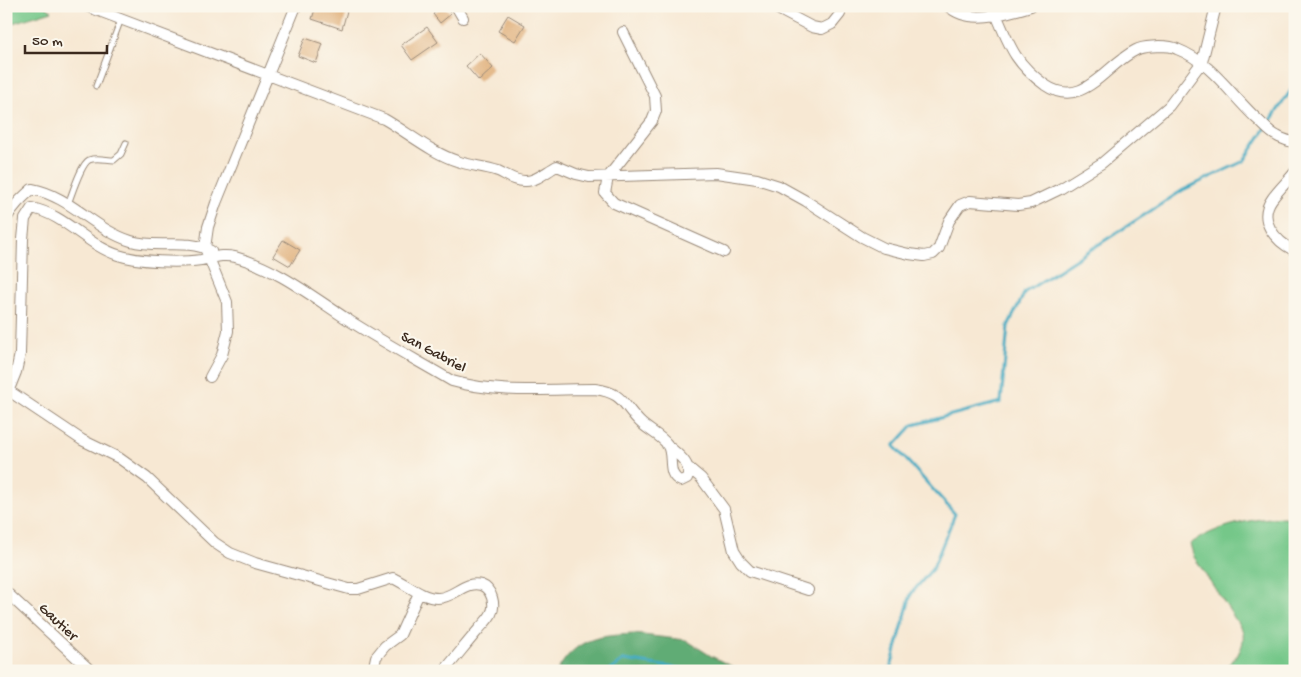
<svg xmlns="http://www.w3.org/2000/svg" width="1301" height="677" viewBox="0 0 1301 677" font-family="'Gochi Hand',sans-serif">
<style>
.green{fill:#75c789;stroke:#587854}
.forest{fill:#60ac75;stroke:#4e6b4a}
.lines{fill:none;stroke-linecap:round;stroke-linejoin:round}
.stream{stroke:#42aac2;stroke-width:3}
.building{fill:#e1b27f}
.service-casing{stroke:#998978;stroke-width:7}
.minor-casing{stroke:#998978;stroke-width:12}
.service{stroke:#fff;stroke-width:5}
.minor{stroke:#fff;stroke-width:10}
.labels{text-anchor:middle;stroke-width:4.5;stroke-linejoin:round;paint-order:stroke}
.street-label{font-size:15px;fill:#3b2a1e;stroke:#fbf7ec}
</style>
<rect width="100%" height="100%" fill="#fbf7ec"/>
<filter id="ink" filterUnits="userSpaceOnUse"><feTurbulence type="fractalNoise" baseFrequency=".02" numOctaves="2"/><feDisplacementMap in="SourceGraphic" scale="10" xChannelSelector="R" yChannelSelector="G"/><feConvolveMatrix kernelMatrix="1 2 1 2 8 2 1 2 1" color-interpolation-filters="sRGB"/></filter>
<filter id="wash" filterUnits="userSpaceOnUse"><feTurbulence type="fractalNoise" baseFrequency=".0096" numOctaves="4" result="noise"/><feDisplacementMap in="SourceGraphic" scale="20" xChannelSelector="R" yChannelSelector="G"/><feGaussianBlur stdDeviation="1.12" result="paint"/><feColorMatrix in="noise" values="0 0 0 0 0 0 0 0 0 0 0 0 0 0 0 0 0 1.4 0 .05"/><feComposite in="paint" operator="in"/></filter>
<g filter="url(#wash)">
<rect width="100%" height="100%" fill="#f7e8d3"/>
<path class="green" d="M6,6H44L52,11L6,25Z
M1283,517L1295,518V671H1223C1235,657 1245,651 1243,631L1194,557L1190,544C1218,525 1251,519 1283,517Z"/>
<path class="forest" d="M634,634L686,640L711,656L741,671H557C577,637 598,636 634,634Z"/>
<g class="lines">
<path class="stream" d="M609,671L624,660L697,671
M890,671L911,594L933,568L955,514L894,446L913,425L1001,402L1008,326L1025,292L1183,190L1244,161L1295,84"/>
</g>
<g id="blocks">
<path class="building" d="M316,6H332L347,11L342,29L312,19Z
M442,6H445L451,14L440,23L433,14Z
M508,15L525,25L515,41L498,31Z
M427,27L438,42L412,60L401,45Z
M305,38L323,44L316,63L298,56Z
M480,53L493,68L479,81L466,66Z
M283,240L300,250L290,266L273,256Z"/>
</g>
</g>
<g filter="url(#ink)">
<use href="#blocks" fill-opacity="0" stroke="#998978" stroke-width="1"/>
<g class="lines">
<g class="service-casing">
<path id="service" d="M96,86L121,19
M68,204C72,194 81,164 89,160C96,157 107,160 114,160L121,154L126,143"/>
</g>
<g class="minor-casing">
<path id="minor" d="M86,6L384,119C407,132 432,153 457,161C470,166 484,166 498,171C507,175 516,182 526,181C537,181 547,171 557,166L576,174L589,177L716,173L757,179L779,186L806,201L862,237L884,248L909,254L924,256L933,254L939,248L949,221L960,205L970,201L1018,205L1031,203L1060,189L1102,163L1169,106L1202,62L1216,6
M456,6L463,18
M772,6L812,27L822,29L832,24L840,14L841,6
M948,6C970,26 1005,13 1031,6
M996,14C1010,47 1015,63 1045,85C1083,111 1106,64 1136,50C1143,46 1151,47 1159,46C1165,46 1172,46 1177,49C1211,62 1231,95 1257,119C1264,125 1269,132 1277,136C1282,139 1289,141 1295,143
M623,32L655,96L656,111L652,121L608,177L605,193L614,203L724,252
M1295,172C1288,181 1279,189 1272,199C1257,220 1275,241 1295,251
M6,219C12,207 22,198 32,189C70,196 95,230 131,241C157,249 186,238 211,251
M210,377L222,355L228,331L227,302L205,248L208,227L216,203L296,6
M6,389L82,440L119,458L147,478L215,543L230,553L255,563L349,589H358L393,578C408,585 422,598 438,598C454,598 465,580 481,585C492,589 496,605 491,614C488,620 482,625 479,629C467,643 456,657 444,671
M6,397L16,372L20,354L23,239L25,219L32,208C65,215 87,245 118,255C139,262 180,263 201,260C213,258 222,254 235,257C277,268 314,298 350,321C383,342 418,361 452,381C496,394 549,389 595,389C624,393 622,404 640,422C648,430 660,435 667,444C675,456 665,475 681,481L687,478C693,464 677,454 667,445
M689,468L701,478L724,509L734,551L741,562L750,571L808,590
M6,592L91,671
M373,671L376,657L385,646L400,635L419,593"/>
</g>
<use href="#service" class="service"/>
<use href="#minor" class="minor"/>
</g>
</g>
<g class="labels">
<g class="street-label">
<text transform="translate(434 351) rotate(28)" y="5">San Gabriel</text>
<text transform="translate(59 621) rotate(43)" y="5">Gautier</text>
</g>
</g>
<rect width="1301" height="677" fill="none" stroke="#fbf7ec" stroke-width="25"/>
<path d="M25 45v8h82v-8" fill="none" stroke="#3b2a1e" stroke-width="2.5"/>
<text x="32" y="45" font-size="15" fill="#3b2a1e" stroke="#fbf7ec" stroke-width="4" paint-order="stroke">50 m</text>
</svg>
